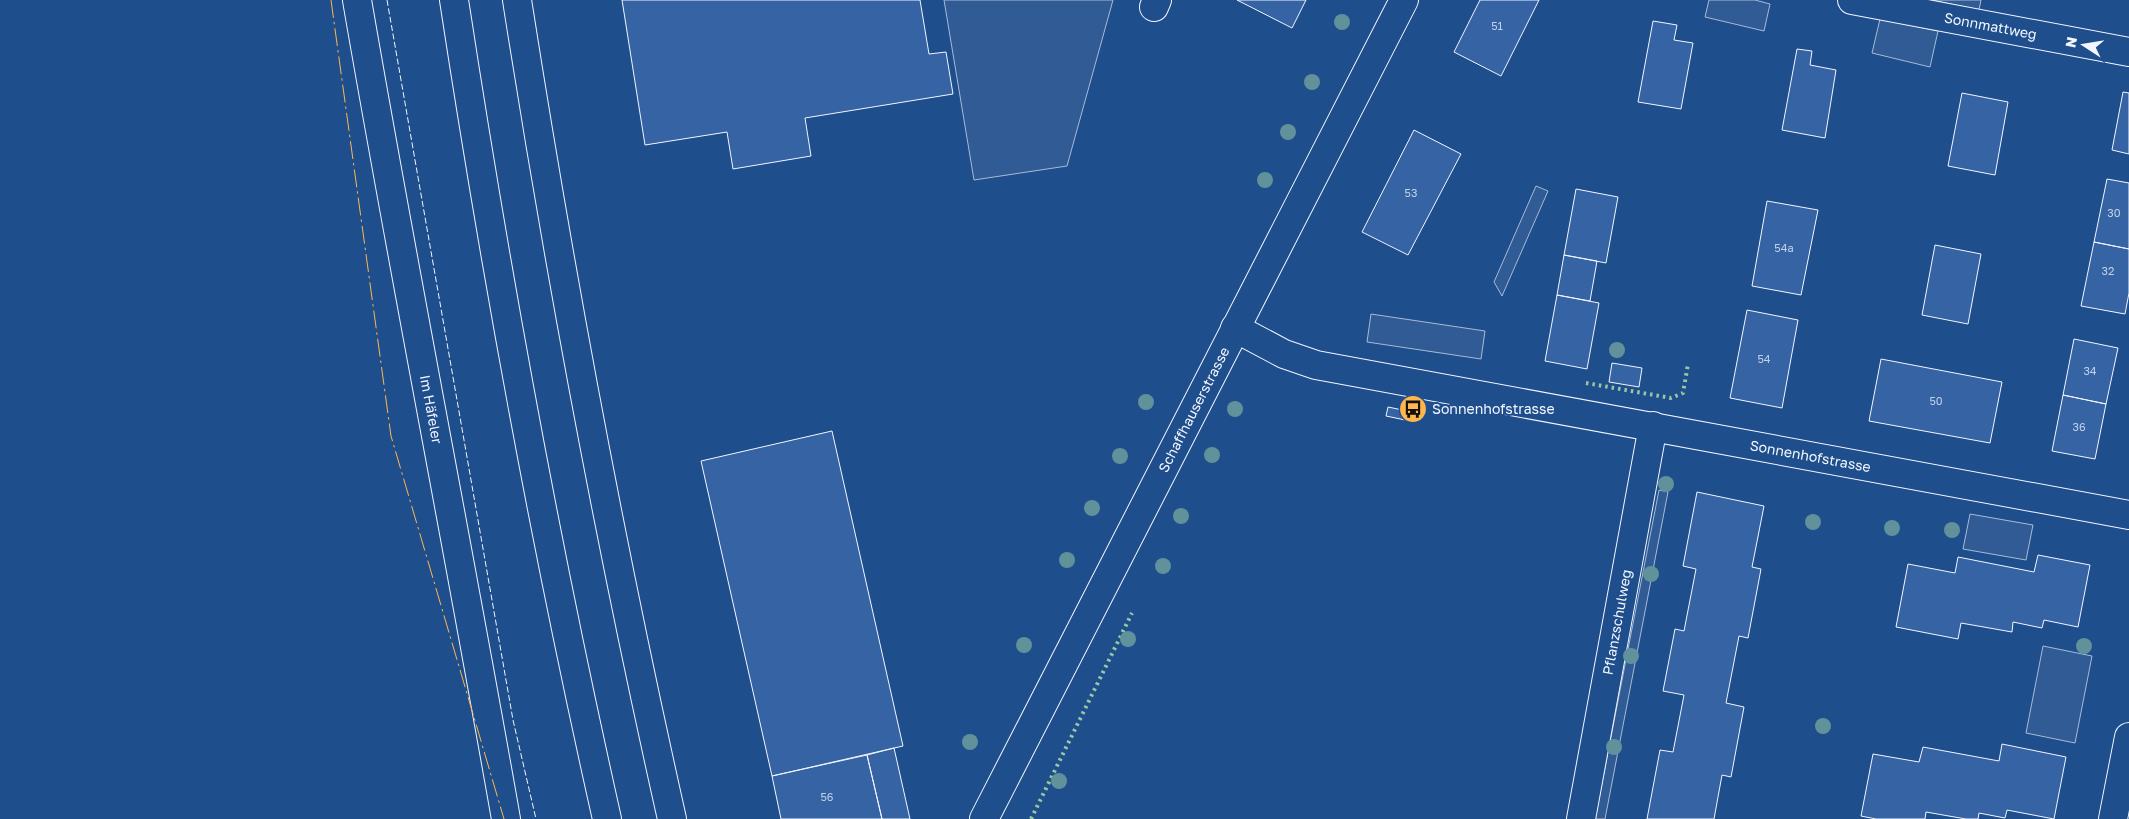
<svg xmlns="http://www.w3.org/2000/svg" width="2129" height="819" viewBox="0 0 2129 819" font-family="'Golos Text',sans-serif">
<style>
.parking{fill:#305b95;stroke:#a8bbd7}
.building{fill:#3563a3;stroke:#f2f6ff}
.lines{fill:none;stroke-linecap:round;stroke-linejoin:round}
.minor-casing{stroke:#f2f6ff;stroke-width:30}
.major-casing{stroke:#f2f6ff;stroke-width:30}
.highway-casing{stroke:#f2f6ff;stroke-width:30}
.minor{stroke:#1f4e8c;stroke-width:28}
.major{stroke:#1f4e8c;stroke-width:28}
.highway{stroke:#1f4e8c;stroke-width:28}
.hedge{stroke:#97c8a6;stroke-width:4;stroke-dasharray:2.5 4;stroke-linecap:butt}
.fence{stroke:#f2f6ff;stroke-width:1;stroke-dasharray:6 2.5;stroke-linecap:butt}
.power{stroke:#ffb74d;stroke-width:1;stroke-dasharray:18 4 2.5 4;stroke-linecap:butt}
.tree{fill:#61919a}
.labels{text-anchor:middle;stroke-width:4;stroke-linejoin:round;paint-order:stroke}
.number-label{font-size:11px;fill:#c3d1e8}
.street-label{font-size:14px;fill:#f2f6ff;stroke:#1f4e8c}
.poi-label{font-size:14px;fill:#f2f6ff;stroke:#1f4e8c;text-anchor:start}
</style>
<rect width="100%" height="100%" fill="#1f4e8c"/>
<path class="parking" d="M944,0H1113L1067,166L974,180Z
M1709,0H1755L1770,4L1764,31L1705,17Z
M1932,0H1981L1979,10Z
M1880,19L1938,31L1930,67L1872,53Z
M1536,186L1548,191L1502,296L1494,282Z
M1371,314L1485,331L1481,359L1367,342Z
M1659,490L1668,492L1605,819H1595Z
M1970,514L2033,525L2026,560L1963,549Z
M2043,646L2092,656L2075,743L2026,733Z"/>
<path class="building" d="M622,0H920L929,54L946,52L953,94L805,118L811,156L733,169L727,132L645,145Z
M1237,0H1306L1292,28Z
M1480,0H1539L1501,76L1454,52Z
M1653,21L1677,25L1674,40L1693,43L1681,109L1638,102Z
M1797,49L1812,51L1810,65L1836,70L1825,138L1782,130Z
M2123,92L2129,93V154L2112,150Z
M1962,93L2008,102L1995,175L1948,166Z
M1414,130L1461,154L1408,255L1362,232Z
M2107,179L2129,183V249L2094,242Z
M1576,189L1618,197L1606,263L1564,255Z
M1767,201L1818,210L1801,295L1752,286Z
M2094,242L2129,249V293L2125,314L2081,306Z
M1935,245L1981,254L1968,324L1922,315Z
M1564,255L1597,261L1590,301L1557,295Z
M1557,295L1599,303L1587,369L1545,361Z
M1747,310L1798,320L1782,408L1730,398Z
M2074,339L2118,348L2106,404L2063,395Z
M1881,359L2002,382L1990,443L1869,421Z
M1612,363L1642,368L1639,387L1609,382Z
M2063,395L2106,404L2095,459L2052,451Z
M1388,407L1412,412L1410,421L1386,416Z
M832,431L903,746L772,776L701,461Z
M1697,492L1764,506L1752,567L1761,569L1748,638L1739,636L1726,703L1744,707L1731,777L1722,775L1714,819H1647L1660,750L1673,752L1684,695L1663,691L1675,629L1684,631L1696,569L1683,566Z
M2038,555L2090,565L2078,627L2044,620L2042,628L2013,622L2012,632L1961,623L1958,639L1896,627L1908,564L1955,573L1958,557L2034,572Z
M2002,744L2066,757L2054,819L2007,810L2005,818L1979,813L1978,819H1966L1926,812L1925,819H1876L1861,816L1873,754L1919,762L1923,747L1999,761Z
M894,748L910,819H882L867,755Z
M867,755L882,819H781L772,776Z"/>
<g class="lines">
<g class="minor-casing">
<g id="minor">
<path id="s1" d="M357,0C404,273 458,546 506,819"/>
<path id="s2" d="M1852,0L2129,52"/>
<path d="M1154,7L1157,0"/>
<path id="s3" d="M1235,328L1284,354L1316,365L2129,515"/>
<path id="s4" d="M1581,819L1653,426"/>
<path d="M2113,819L2129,737"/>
</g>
</g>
<g class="major-casing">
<g id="major">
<path id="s5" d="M984,819L1404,0"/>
</g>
</g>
<g class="highway-casing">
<path id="highway" d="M454,0C496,274 546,548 607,819
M517,0C560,274 611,548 672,819"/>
</g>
<use href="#minor" class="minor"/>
<use href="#major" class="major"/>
<use href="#highway" class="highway"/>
<path class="hedge" d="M1586,383L1671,398L1683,393L1688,364
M1031,819L1132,613"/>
<path class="fence" d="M387,0L513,720L536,819"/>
<path class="power" d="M331,0L391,436L504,819"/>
</g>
<g class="tree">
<circle cx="1342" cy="22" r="8"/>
<circle cx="1312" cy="82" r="8"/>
<circle cx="1288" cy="132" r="8"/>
<circle cx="1265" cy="180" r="8"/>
<circle cx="1617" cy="350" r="8"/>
<circle cx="1146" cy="402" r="8"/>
<circle cx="1235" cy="409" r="8"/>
<circle cx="1212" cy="455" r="8"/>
<circle cx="1120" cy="456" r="8"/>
<circle cx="1666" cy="484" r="8"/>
<circle cx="1092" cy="508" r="8"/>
<circle cx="1181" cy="516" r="8"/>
<circle cx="1813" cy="522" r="8"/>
<circle cx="1892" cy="528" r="8"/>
<circle cx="1952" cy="530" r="8"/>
<circle cx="1067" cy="560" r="8"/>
<circle cx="1163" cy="566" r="8"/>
<circle cx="1651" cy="574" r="8"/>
<circle cx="1128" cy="639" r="8"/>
<circle cx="1024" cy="645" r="8"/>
<circle cx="2084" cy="646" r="8"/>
<circle cx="1631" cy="656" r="8"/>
<circle cx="1823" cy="726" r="8"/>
<circle cx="970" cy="742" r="8"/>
<circle cx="1614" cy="747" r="8"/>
<circle cx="1059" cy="781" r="8"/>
</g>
<defs>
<g id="bus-disc" transform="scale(1.4375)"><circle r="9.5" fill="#ffb74d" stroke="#1f4e8c"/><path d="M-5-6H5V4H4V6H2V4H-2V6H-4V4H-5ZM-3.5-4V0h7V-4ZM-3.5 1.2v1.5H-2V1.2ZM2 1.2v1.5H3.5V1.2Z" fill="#111"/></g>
</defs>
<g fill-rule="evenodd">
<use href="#bus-disc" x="1413" y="409"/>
</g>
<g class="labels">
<g class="number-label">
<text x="1497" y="30">51</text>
<text x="1411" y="197">53</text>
<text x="2114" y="217">30</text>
<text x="1784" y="252">54a</text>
<text x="2108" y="275">32</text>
<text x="1764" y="363">54</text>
<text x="2090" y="375">34</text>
<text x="1936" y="405">50</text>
<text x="2079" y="431">36</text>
<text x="827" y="801">56</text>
</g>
<g class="street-label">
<text dy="5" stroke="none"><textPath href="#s2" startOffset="141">Sonnmattweg</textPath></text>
<text dy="5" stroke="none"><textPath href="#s1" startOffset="416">Im Häfeler</textPath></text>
<text dy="5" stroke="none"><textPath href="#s5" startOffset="460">Schaffhauserstrasse</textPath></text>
<text dy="5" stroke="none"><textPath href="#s3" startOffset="592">Sonnenhofstrasse</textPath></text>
<text dy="5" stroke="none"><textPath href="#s4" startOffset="200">Pflanzschulweg</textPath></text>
</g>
<g class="poi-label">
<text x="1432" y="414">Sonnenhofstrasse</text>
</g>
</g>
<g transform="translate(2084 45) rotate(282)" stroke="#1f4e8c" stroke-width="4" paint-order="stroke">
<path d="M0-4L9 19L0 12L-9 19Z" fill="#f2f6ff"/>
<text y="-8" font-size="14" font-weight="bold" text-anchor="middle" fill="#f2f6ff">N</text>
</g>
</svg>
